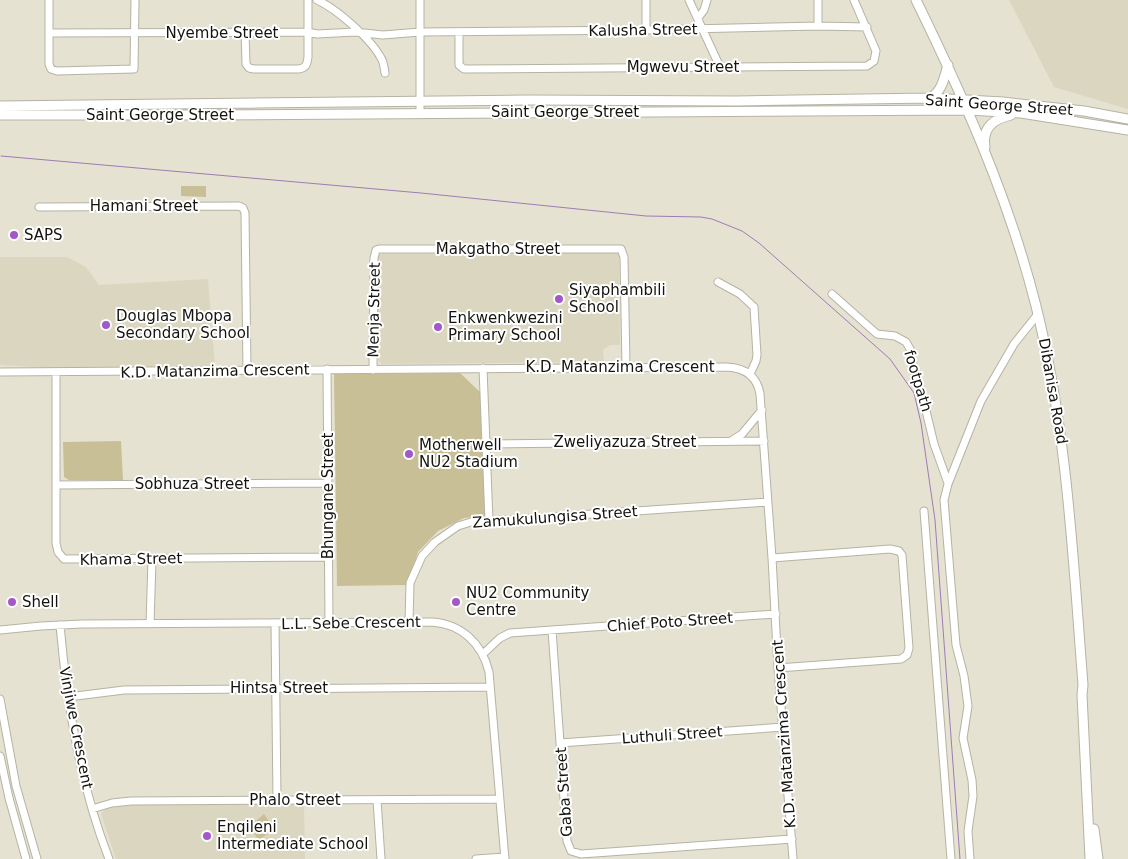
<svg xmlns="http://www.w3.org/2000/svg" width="1128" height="859" viewBox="0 0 1128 859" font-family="'DejaVu Sans',sans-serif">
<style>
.built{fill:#dbd6bf}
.green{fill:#c8bf97}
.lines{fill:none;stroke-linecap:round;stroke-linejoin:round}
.stream{stroke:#9e7cb2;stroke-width:1}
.minor-casing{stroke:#b6b3a4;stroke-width:9}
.major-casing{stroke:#b6b3a4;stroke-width:11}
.minor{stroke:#fff;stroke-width:7}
.major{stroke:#fff;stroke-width:9}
.poi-dot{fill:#a357c9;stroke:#fff;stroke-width:2}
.labels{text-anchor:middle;stroke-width:4;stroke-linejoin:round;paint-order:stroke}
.street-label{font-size:15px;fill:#14130e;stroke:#fff}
.poi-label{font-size:15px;fill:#14130e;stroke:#fff;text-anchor:start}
</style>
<rect width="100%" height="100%" fill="#e5e2d2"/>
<path class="built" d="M1009,0H1128V109L1054,87Z
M619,252L620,345H610L603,350L604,362L382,364L378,360L377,254Z
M0,257H67L86,267L99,285L208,279L215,366L106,371L0,365Z
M304,803L305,859H116L101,814L104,810L123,804Z"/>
<path class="green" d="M181,186H206V197L181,196Z
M460,373L480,392L485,516L464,518L438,531L418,552L407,585L337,586L334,374Z
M121,441L123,480H69L64,477L63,442Z
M264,814L274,829L259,840L249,827Z"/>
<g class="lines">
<path class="stream" d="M1,156L421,193L646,216L701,217L712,219L742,231L759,243L890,359L914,393L921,423L935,520L960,859"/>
<g class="minor-casing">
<path id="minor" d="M49,0V64L51,69L57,71L134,69L135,0
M317,0C337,9 371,39 381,58C384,62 384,68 385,73
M420,0V113
M646,0V30
M689,0L720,67
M818,0V26
M698,18L704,10L707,0
M245,32L246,64L249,68L254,69H298C306,68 307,65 308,57V0
M459,32V65L464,69L867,66L874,61L876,51L854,0
M49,33L308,32L317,34L355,32L383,35L420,32L646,30L818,26L867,27
M39,207L239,206L243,208L245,213L247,371
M718,282L740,294L754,307L757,355L756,361L750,374
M832,294L877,334L895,336L906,342L910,349L915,375L921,390L934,444L948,483
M483,368L489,521
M327,369L329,623
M373,370L374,258L376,250L379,249H621L624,257L626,367
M0,372L727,367C745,368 757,376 760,394L772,558L778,668L793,859
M56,372V543L58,552L64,559L328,557
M731,441L742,434L762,410
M486,444L764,441
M56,485L328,483
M924,511L951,859
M772,558L890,549L899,551L902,555L909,648L907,655L901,659L778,668
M409,622L410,583L422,556L435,542L458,526L471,522L489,521L768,502
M150,624L152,560
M275,624L277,800
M60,625C67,705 80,784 109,859
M0,630L41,626L82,624L432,622C461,624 482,643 489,672L505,859
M552,630L567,841L571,851L581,854L792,839
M483,654L500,638L510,633L776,614
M68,697L124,690L490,687
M0,699L16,786L37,859
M560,743L784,727
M0,756L9,798L26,859
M377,800L381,859
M92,809L112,803L131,801L499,799
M476,859L505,857
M970,859L968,831L973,796L972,780L963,738L968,706L964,676L956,645L944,500L948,484L981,401L1014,344L1038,314"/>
</g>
<g class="major-casing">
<path id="major" d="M916,0C964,98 1009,199 1036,306C1067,430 1073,557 1083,685L1082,695L1090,859
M930,98C942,92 944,78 948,65
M0,106L528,100L736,101L930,98L1003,102L1084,111L1128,119
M0,115H202L967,110L1021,113L1128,130
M985,147C982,128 993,119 1011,115
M1094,829L1098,859"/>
</g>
<use href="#minor" class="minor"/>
<use href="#major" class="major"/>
</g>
<g class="poi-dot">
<circle cx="14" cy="235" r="5"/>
<circle cx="559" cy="299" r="5"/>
<circle cx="106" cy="325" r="5"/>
<circle cx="438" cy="327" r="5"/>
<circle cx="409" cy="454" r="5"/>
<circle cx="12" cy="602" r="5"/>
<circle cx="456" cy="602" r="5"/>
<circle cx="207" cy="836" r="5"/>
</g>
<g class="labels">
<g class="street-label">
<text transform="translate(643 30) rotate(-1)" y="5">Kalusha Street</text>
<text x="222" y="38">Nyembe Street</text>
<text x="683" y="72">Mgwevu Street</text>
<text transform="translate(999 105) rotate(4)" y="5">Saint George Street</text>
<text x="565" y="117">Saint George Street</text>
<text x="160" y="120">Saint George Street</text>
<text x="144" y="211">Hamani Street</text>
<text x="498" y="254">Makgatho Street</text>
<text transform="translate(374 310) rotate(-89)" y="5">Menja Street</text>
<text x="620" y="372">K.D. Matanzima Crescent</text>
<text transform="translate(215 371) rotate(-1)" y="5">K.D. Matanzima Crescent</text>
<text transform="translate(918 381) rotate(73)" y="5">footpath</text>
<text transform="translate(1053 391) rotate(80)" y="5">Dibanisa Road</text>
<text x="625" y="447">Zweliyazuza Street</text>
<text x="192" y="489">Sobhuza Street</text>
<text transform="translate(328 496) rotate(-90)" y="5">Bhungane Street</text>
<text transform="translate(555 517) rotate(-4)" y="5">Zamukulungisa Street</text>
<text transform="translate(131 559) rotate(-1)" y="5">Khama Street</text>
<text transform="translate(670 622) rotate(-4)" y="5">Chief Poto Street</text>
<text transform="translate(351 623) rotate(-1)" y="5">L.L. Sebe Crescent</text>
<text x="279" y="693">Hintsa Street</text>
<text transform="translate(76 728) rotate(79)" y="5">Vinjiwe Crescent</text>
<text transform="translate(784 734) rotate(-94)" y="5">K.D. Matanzima Crescent</text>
<text transform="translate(672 735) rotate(-4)" y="5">Luthuli Street</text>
<text transform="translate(564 792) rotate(-94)" y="5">Gaba Street</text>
<text x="295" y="805">Phalo Street</text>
</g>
<g class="poi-label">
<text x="24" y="240">SAPS</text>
<text x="569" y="295">Siyaphambili<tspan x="569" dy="17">School</tspan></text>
<text x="116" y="321">Douglas Mbopa<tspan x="116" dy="17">Secondary School</tspan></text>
<text x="448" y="323">Enkwenkwezini<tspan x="448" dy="17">Primary School</tspan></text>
<text x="419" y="450">Motherwell<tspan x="419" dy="17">NU2 Stadium</tspan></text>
<text x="466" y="598">NU2 Community<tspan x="466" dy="17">Centre</tspan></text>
<text x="22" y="607">Shell</text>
<text x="217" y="832">Enqileni<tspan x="217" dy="17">Intermediate School</tspan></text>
</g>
</g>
</svg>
